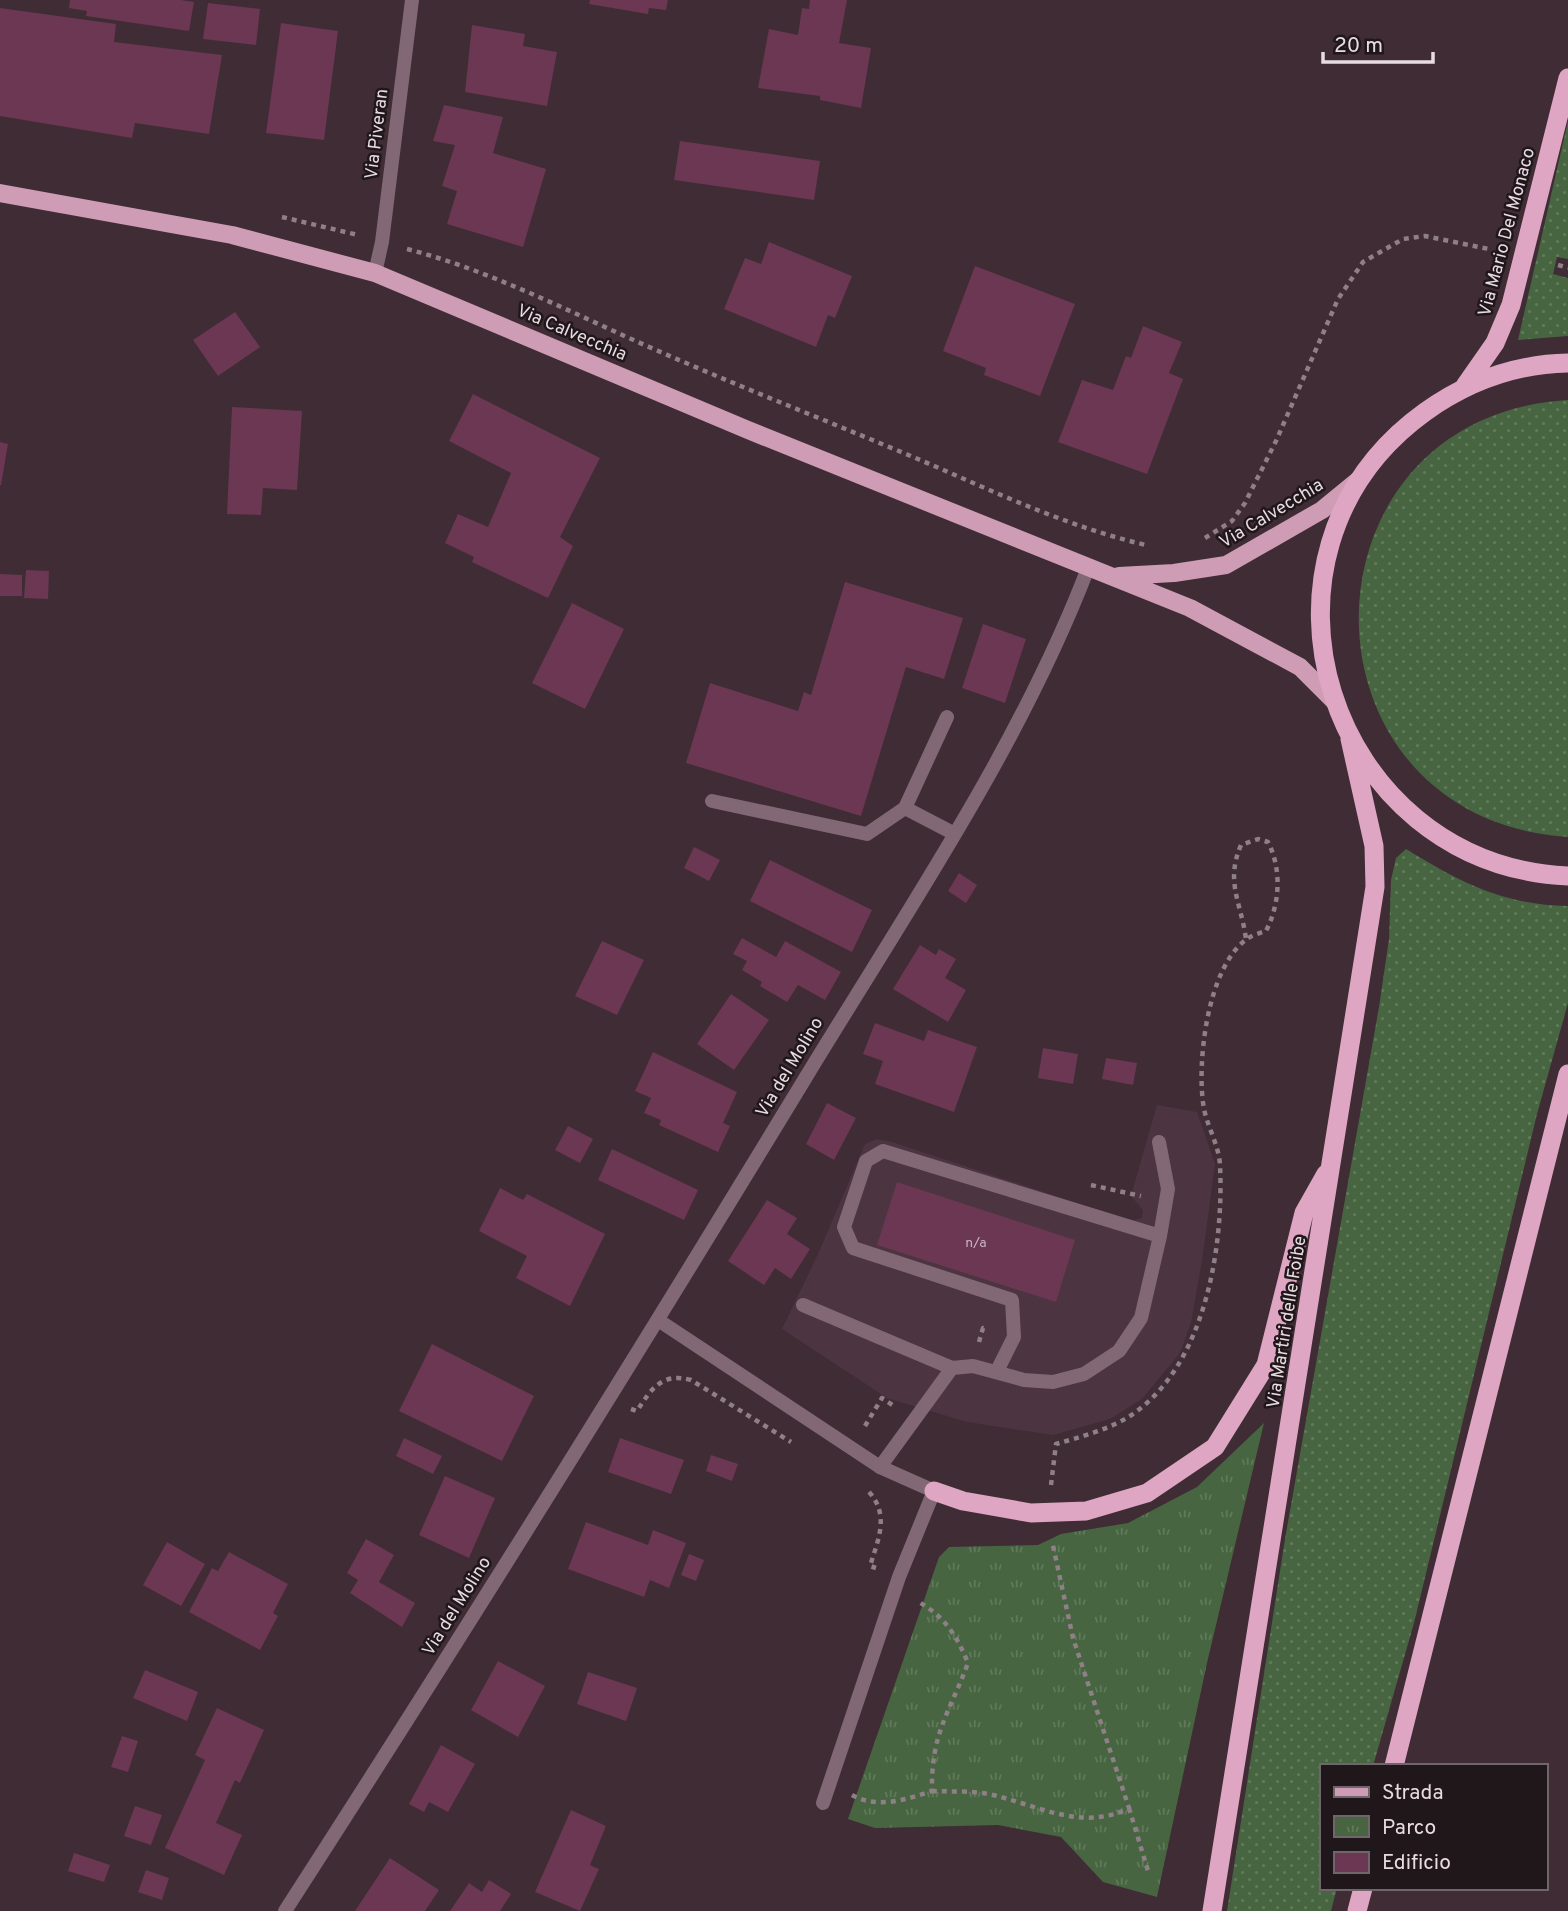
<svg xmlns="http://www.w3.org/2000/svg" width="1568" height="1911" viewBox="0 0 1568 1911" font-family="Overpass,sans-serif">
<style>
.built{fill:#4d3441}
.grass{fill:url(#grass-dots)}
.park{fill:url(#park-tufts)}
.building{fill:#6b3753}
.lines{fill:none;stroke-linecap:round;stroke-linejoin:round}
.path{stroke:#8f7f87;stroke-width:4.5;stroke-dasharray:5 5;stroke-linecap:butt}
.service{stroke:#816874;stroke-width:14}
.minor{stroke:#816874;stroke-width:14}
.primary{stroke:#cf9cb5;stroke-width:18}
.trunk{stroke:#dea6c2;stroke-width:19}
.labels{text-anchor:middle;stroke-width:5;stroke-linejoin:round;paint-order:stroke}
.number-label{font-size:14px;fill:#c9b2be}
.street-label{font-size:18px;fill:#e8dbe1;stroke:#20171b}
</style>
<defs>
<pattern id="grass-dots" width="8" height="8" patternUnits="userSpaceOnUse" patternTransform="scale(1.75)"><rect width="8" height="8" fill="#466540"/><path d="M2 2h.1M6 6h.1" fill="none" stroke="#617a5b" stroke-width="1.8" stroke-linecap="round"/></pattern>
<pattern id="park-tufts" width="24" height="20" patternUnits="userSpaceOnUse" patternTransform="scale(1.75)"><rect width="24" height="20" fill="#466540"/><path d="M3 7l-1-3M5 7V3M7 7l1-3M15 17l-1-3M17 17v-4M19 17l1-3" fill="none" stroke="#617a5b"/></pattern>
</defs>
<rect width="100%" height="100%" fill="#3f2c35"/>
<path class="built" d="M1157,1105L1197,1112L1215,1164L1202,1261L1191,1323L1180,1353L1142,1399L1110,1419L1053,1435L967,1422L887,1398L782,1329L818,1254L865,1144L877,1139L892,1142L1132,1221L1142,1218L1143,1210L1131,1196Z"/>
<path class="grass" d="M1568,121V259L1557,257L1553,274L1568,278V336L1518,340Z
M1568,400V837C1288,818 1290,417 1568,400Z
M1406,849C1460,882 1503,905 1568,906V1003L1537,1114L1414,1623L1373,1766H1321V1888H1337L1331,1911H1227L1285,1539L1379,1007L1389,939L1391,880L1396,858Z"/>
<path class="park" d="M1264,1423L1207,1663L1157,1897L1103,1882L1061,1837L998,1825L875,1828L848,1819L939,1557L949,1547L1038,1545L1061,1534L1128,1523L1197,1487Z"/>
<path class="building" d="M70,0H181L194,2L189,31L86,16L87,11L69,8Z
M590,0H668L666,10L649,8L648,14L589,4Z
M810,0H847L839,43L871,48L861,108L820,100V96L758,88L769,29L798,35L802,8L809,9Z
M208,3L260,9L256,45L203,39Z
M0,8L116,24L114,42L222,55L209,134L135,123L132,138L0,116Z
M281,23L338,31L324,140L266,133Z
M472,25L525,34L523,46L557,52L547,106L465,92Z
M444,105L503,117L493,153L546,169L523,247L447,224L457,191L442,186L455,145L433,141Z
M680,141L820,161L814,200L674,180Z
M769,242L852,276L835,318L828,315L816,347L724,309L745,258L761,264Z
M975,266L1075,304L1040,396L984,375L986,368L943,351Z
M235,312L260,347L218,376L193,340Z
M1143,326L1182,342L1169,373L1183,379L1147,474L1058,442L1082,380L1113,390L1126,356L1131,358Z
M473,394L600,458L560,537L573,546L548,598L472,562L474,557L445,543L458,514L488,527L511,473L449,441Z
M232,407L302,411L297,490L263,488L261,515L227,514Z
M0,442L8,444L1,485H0Z
M26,570L49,571L48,599L24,598Z
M0,574L22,575V596H0Z
M845,582L963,618L944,679L906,667L861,816L686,763L710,683L798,711L804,692L811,695Z
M572,603L624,629L585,709L532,683Z
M983,624L1026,639L1005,703L962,688Z
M694,847L720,860L709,881L684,868Z
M770,860L872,910L852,952L750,901Z
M959,873L977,885L966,903L948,891Z
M742,938L776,957L785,941L841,972L825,1000L798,985L787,1002L760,986L762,982L742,970L747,961L733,954Z
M602,941L644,960L617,1015L575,996Z
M920,945L936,955L939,949L956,959L945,978L966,990L948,1022L893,989Z
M731,994L769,1020L734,1070L697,1044Z
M875,1023L924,1041L928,1030L977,1047L954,1112L875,1084L883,1061L863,1054Z
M1043,1048L1078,1054L1073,1084L1038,1078Z
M653,1052L737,1092L723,1123L730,1126L718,1152L659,1125L661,1120L644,1113L651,1098L635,1091Z
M1106,1058L1137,1063L1133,1085L1102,1079Z
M827,1103L856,1118L834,1160L806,1144Z
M568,1126L593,1139L580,1163L555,1150Z
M612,1149L698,1190L684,1220L598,1180Z
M897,1182L1075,1240L1056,1302L877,1245Z
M500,1188L523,1200L527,1194L605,1234L570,1306L516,1278L527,1256L479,1231Z
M767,1200L797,1218L787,1234L810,1249L791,1279L775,1268L764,1285L728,1261Z
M432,1344L534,1396L502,1461L399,1411Z
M404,1438L442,1456L433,1474L396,1456Z
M620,1438L684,1460L671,1494L608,1472Z
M711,1455L738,1464L732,1481L706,1471Z
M445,1476L495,1498L469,1558L419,1535Z
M586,1522L648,1545L653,1530L686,1543L669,1588L650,1580L644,1597L568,1569Z
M366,1539L394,1555L379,1582L415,1603L402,1627L350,1593L358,1580L347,1573Z
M167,1542L205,1564L181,1606L143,1585Z
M229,1552L288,1584L273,1613L278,1616L260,1650L189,1612L212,1568L218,1571Z
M689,1554L704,1560L696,1581L681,1575Z
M498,1661L545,1686L518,1737L471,1710Z
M145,1670L198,1692L187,1721L133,1698Z
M588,1672L637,1688L626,1721L577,1704Z
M217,1708L264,1730L240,1783L235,1780L216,1823L242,1835L224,1875L165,1848L205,1760L195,1755Z
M122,1736L138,1741L128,1772L111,1767Z
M441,1745L475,1764L448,1812L429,1802L424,1812L409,1804Z
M135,1806L162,1815L151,1845L124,1836Z
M571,1810L606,1826L590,1865L599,1869L580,1911L535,1892Z
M74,1853L110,1865L104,1882L68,1871Z
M390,1858L439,1890L425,1911H355Z
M146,1870L169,1878L162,1900L138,1892Z
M489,1880L511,1894L500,1911H450L469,1883L482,1892Z"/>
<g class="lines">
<path class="path" d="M282,217L358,235
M407,249C496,272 579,317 663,353C752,392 843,427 932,465C1001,495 1072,528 1146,545
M1558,265L1568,268
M1205,538L1232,521L1245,503L1276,441L1338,299L1363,262L1403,239L1425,236L1489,249
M1091,1185L1141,1196
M979,1342L983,1328L987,1329
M631,1409L637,1411C651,1389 662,1372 691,1380L791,1442
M865,1426L882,1398L894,1406
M1051,1485L1056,1444C1080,1437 1108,1430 1130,1416C1205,1367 1224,1248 1220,1165C1219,1146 1208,1128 1204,1109C1196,1065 1207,967 1247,939C1252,935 1260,933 1266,931C1280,904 1282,869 1268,842L1258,839L1241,845C1225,882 1241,902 1246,939
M869,1492C890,1515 878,1540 870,1566L876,1568
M932,1791C953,1792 976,1790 997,1796C1041,1807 1084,1831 1129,1808L1073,1638L1052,1541
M852,1795C877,1809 905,1800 932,1791C931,1733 949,1714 968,1663C956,1634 944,1616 917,1601
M1129,1808L1148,1871"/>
<path class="service" d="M803,1305L952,1368
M997,1371L1014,1337L1012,1300L853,1248L844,1227L866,1161L883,1151L1160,1236
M880,1467L952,1368L973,1366L1024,1380L1053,1382L1084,1374L1119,1351L1141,1318L1160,1236L1168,1189L1159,1142
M823,1803L899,1577L934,1491"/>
<path class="minor" d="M375,273L382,242L412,0
M947,717L905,808L953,833
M712,801L867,834L905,808
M658,1320L880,1467L934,1491
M285,1911C463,1635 636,1357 806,1077C905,914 1020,746 1088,568"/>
<path class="primary" d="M0,193L232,235L375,273L748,430L1190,608L1300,667L1334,701
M1119,576L1174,573L1226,565L1322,510L1361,478"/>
<path class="trunk" d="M1568,363C1516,364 1467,382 1425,412C1228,554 1328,865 1568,876
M1465,386L1495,343L1511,305L1568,78
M934,1491L963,1501L1031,1513L1086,1511L1147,1493L1215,1447L1266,1365L1304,1213L1326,1174
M1394,1766L1568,1074
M1212,1911L1375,887L1374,846L1350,739
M1357,1911L1363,1888"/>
</g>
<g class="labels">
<g class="number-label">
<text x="976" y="1247">n/a</text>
</g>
<g class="street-label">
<text transform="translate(376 134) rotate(-83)" y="6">Via Piveran</text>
<text transform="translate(1506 232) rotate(-75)" y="6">Via Mario Del Monaco</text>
<text transform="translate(572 332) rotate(23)" y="6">Via Calvecchia</text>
<text transform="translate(1271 513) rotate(-31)" y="6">Via Calvecchia</text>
<text transform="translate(789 1067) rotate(-59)" y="6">Via del Molino</text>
<text transform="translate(1286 1322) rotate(-81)" y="6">Via Martiri delle Foibe</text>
<text transform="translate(456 1606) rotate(-58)" y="6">Via del Molino</text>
</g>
</g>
<rect x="1320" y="1764" width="228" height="126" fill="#20171b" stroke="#70656a" stroke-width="2"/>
<rect x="1334" y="1787" width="35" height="10" fill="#cf9cb5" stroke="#70656a" stroke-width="2"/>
<text x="1382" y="1799" font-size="21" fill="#e8dbe1">Strada</text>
<rect x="1334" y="1816" width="35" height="21" fill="url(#park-tufts)" stroke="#70656a" stroke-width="2"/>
<text x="1382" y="1834" font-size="21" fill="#e8dbe1">Parco</text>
<rect x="1334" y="1852" width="35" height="21" fill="#6b3753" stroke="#70656a" stroke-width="2"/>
<text x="1382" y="1869" font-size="21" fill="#e8dbe1">Edificio</text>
<path d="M1323 52v10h110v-10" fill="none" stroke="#e8dbe1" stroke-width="3.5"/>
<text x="1334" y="52" font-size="21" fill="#e8dbe1" stroke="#20171b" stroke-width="5" paint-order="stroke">20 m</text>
</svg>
